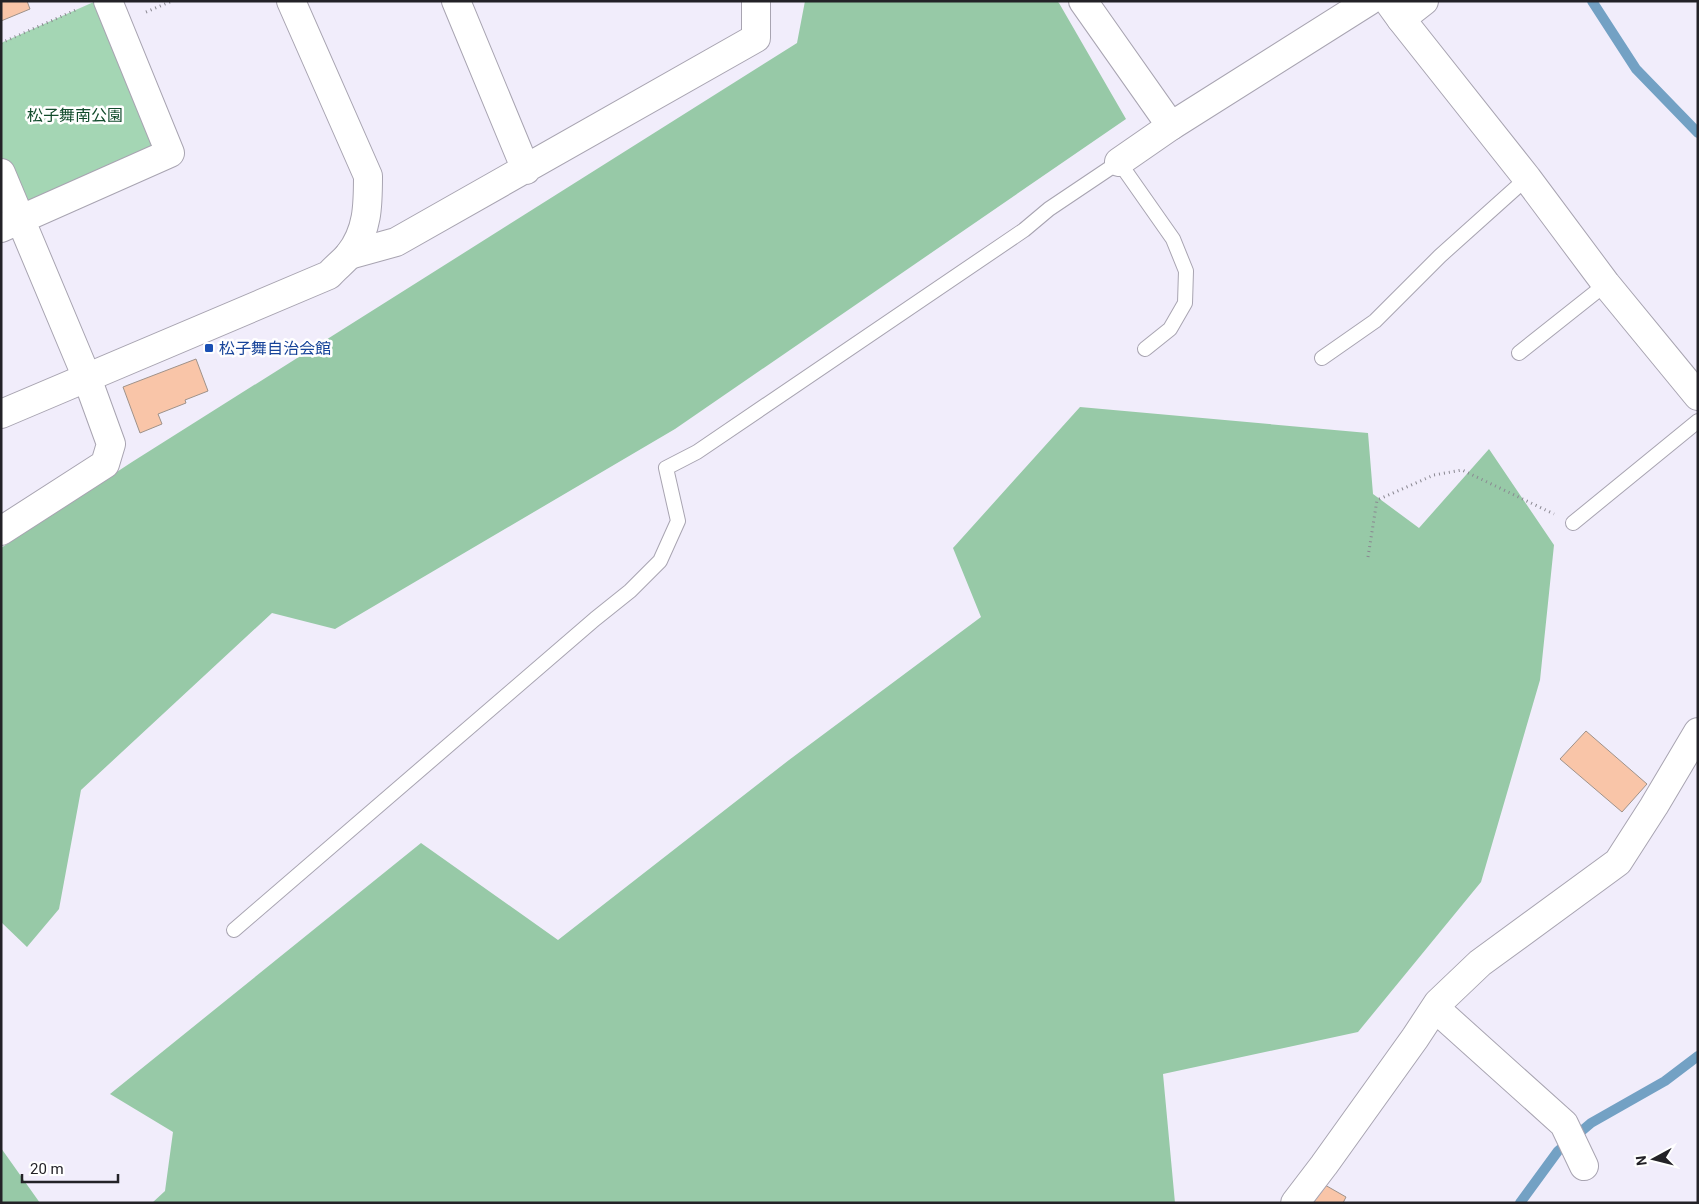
<svg xmlns="http://www.w3.org/2000/svg" width="1699" height="1204" viewBox="0 0 1699 1204" font-family="Roboto,'Noto Sans JP',sans-serif">
<style>
.green{fill:#a4d6b4}
.forest{fill:#97c9a7}
.lines{fill:none;stroke-linecap:round;stroke-linejoin:round}
.stream{stroke:#73a1c4;stroke-width:10}
.building{fill:#f9c5a8;stroke:#9f928a}
.service-casing{stroke:#a8a4b1;stroke-width:16}
.minor-casing{stroke:#a8a4b1;stroke-width:30}
.tertiary-casing{stroke:#a8a4b1;stroke-width:30}
.path{stroke:#8a8891;stroke-width:3;stroke-dasharray:1 4;stroke-linecap:butt}
.service{stroke:#fff;stroke-width:14}
.minor{stroke:#fff;stroke-width:28}
.tertiary{stroke:#fff;stroke-width:28}
.transit-dot{fill:#1a4fb4;stroke:#fff;stroke-width:2}
.labels{text-anchor:middle;stroke-width:5;stroke-linejoin:round;paint-order:stroke}
.park-label{font-size:16px;fill:#124c2c;stroke:#fff}
.transit-label{font-size:16px;fill:#164399;stroke:#fff;text-anchor:start}
</style>
<rect width="100%" height="100%" fill="#f1edfb"/>
<path class="green" d="M96,1L170,153L21,220L1,173V43Z"/>
<path class="forest" d="M805,1H1057L1059,3L1126,119L675,429L335,629L272,613L81,790L59,909L27,947L1,922V548L132,462L797,43Z
M1080,407L1368,433L1373,494L1419,528L1489,449L1554,545L1540,680L1481,882L1358,1032L1163,1074L1175,1203H152L165,1191L173,1132L110,1094L421,843L558,940L789,760L981,617L953,548Z
M1,1148L40,1203H1Z"/>
<g class="lines">
<path class="stream" d="M1592,1L1636,69L1698,133
M1520,1203L1558,1151L1591,1123L1665,1081L1698,1056"/>
</g>
<path class="building" d="M1,1H27L30,9L1,21Z
M196,359L208,391L185,400L186,403L158,414L162,424L140,433L123,387Z
M1586,731L1647,784L1622,812L1560,759Z
M1325,1185L1346,1197L1343,1203H1313Z"/>
<g class="lines">
<g class="service-casing">
<path id="service" d="M1519,353L1606,284
M1322,358L1375,321L1440,256L1527,178
M1573,523L1698,421
M234,930L595,619L630,591L660,561L678,521L666,468L697,452L1024,230L1049,209L1119,162L1173,239L1186,271L1185,303L1170,329L1145,349"/>
</g>
<g class="minor-casing">
<path id="minor" d="M456,1L526,170
M1401,19L1527,178L1606,284L1698,396
M1119,162L1171,126
M1,173L87,378L111,444L105,464L1,531
M1,228L170,153L108,1
M349,255L396,242L756,38V1
M1435,1008L1564,1124L1584,1166
M1295,1203L1324,1165L1415,1038L1438,1003L1480,963L1618,862L1654,806L1698,732"/>
</g>
<g class="tertiary-casing">
<path id="tertiary" d="M1083,1L1171,126L1369,1
M1388,1L1401,19L1424,1
M1,414L329,275C335,268 343,262 349,255C368,231 368,205 368,176L291,1"/>
</g>
<path class="path" d="M146,12L172,1
M1,43L78,9
M1368,557L1377,500L1434,475L1462,470L1554,514"/>
<use href="#service" class="service"/>
<use href="#minor" class="minor"/>
<use href="#tertiary" class="tertiary"/>
</g>
<rect class="transit-dot" x="204" y="343" width="10" height="10" rx="2.5"/>
<g class="labels">
<g class="park-label">
<text x="75" y="121">松子舞南公園</text>
</g>
<g class="transit-label">
<text x="219" y="354">松子舞自治会館</text>
</g>
</g>
<rect width="1699" height="1204" fill="none" stroke="#232227" stroke-width="5"/>
<g transform="translate(1654 1159) rotate(263)" stroke="#ffffff" stroke-width="4" paint-order="stroke">
<path d="M0-4L9 19L0 12L-9 19Z" fill="#232227"/>
<text y="-8" font-size="14" font-weight="bold" text-anchor="middle" fill="#232227">N</text>
</g>
<path d="M22 1174v8h96v-8" fill="none" stroke="#232227" stroke-width="2.5"/>
<text x="30" y="1174" font-size="15" fill="#232227" stroke="#ffffff" stroke-width="4" paint-order="stroke">20 m</text>
</svg>
